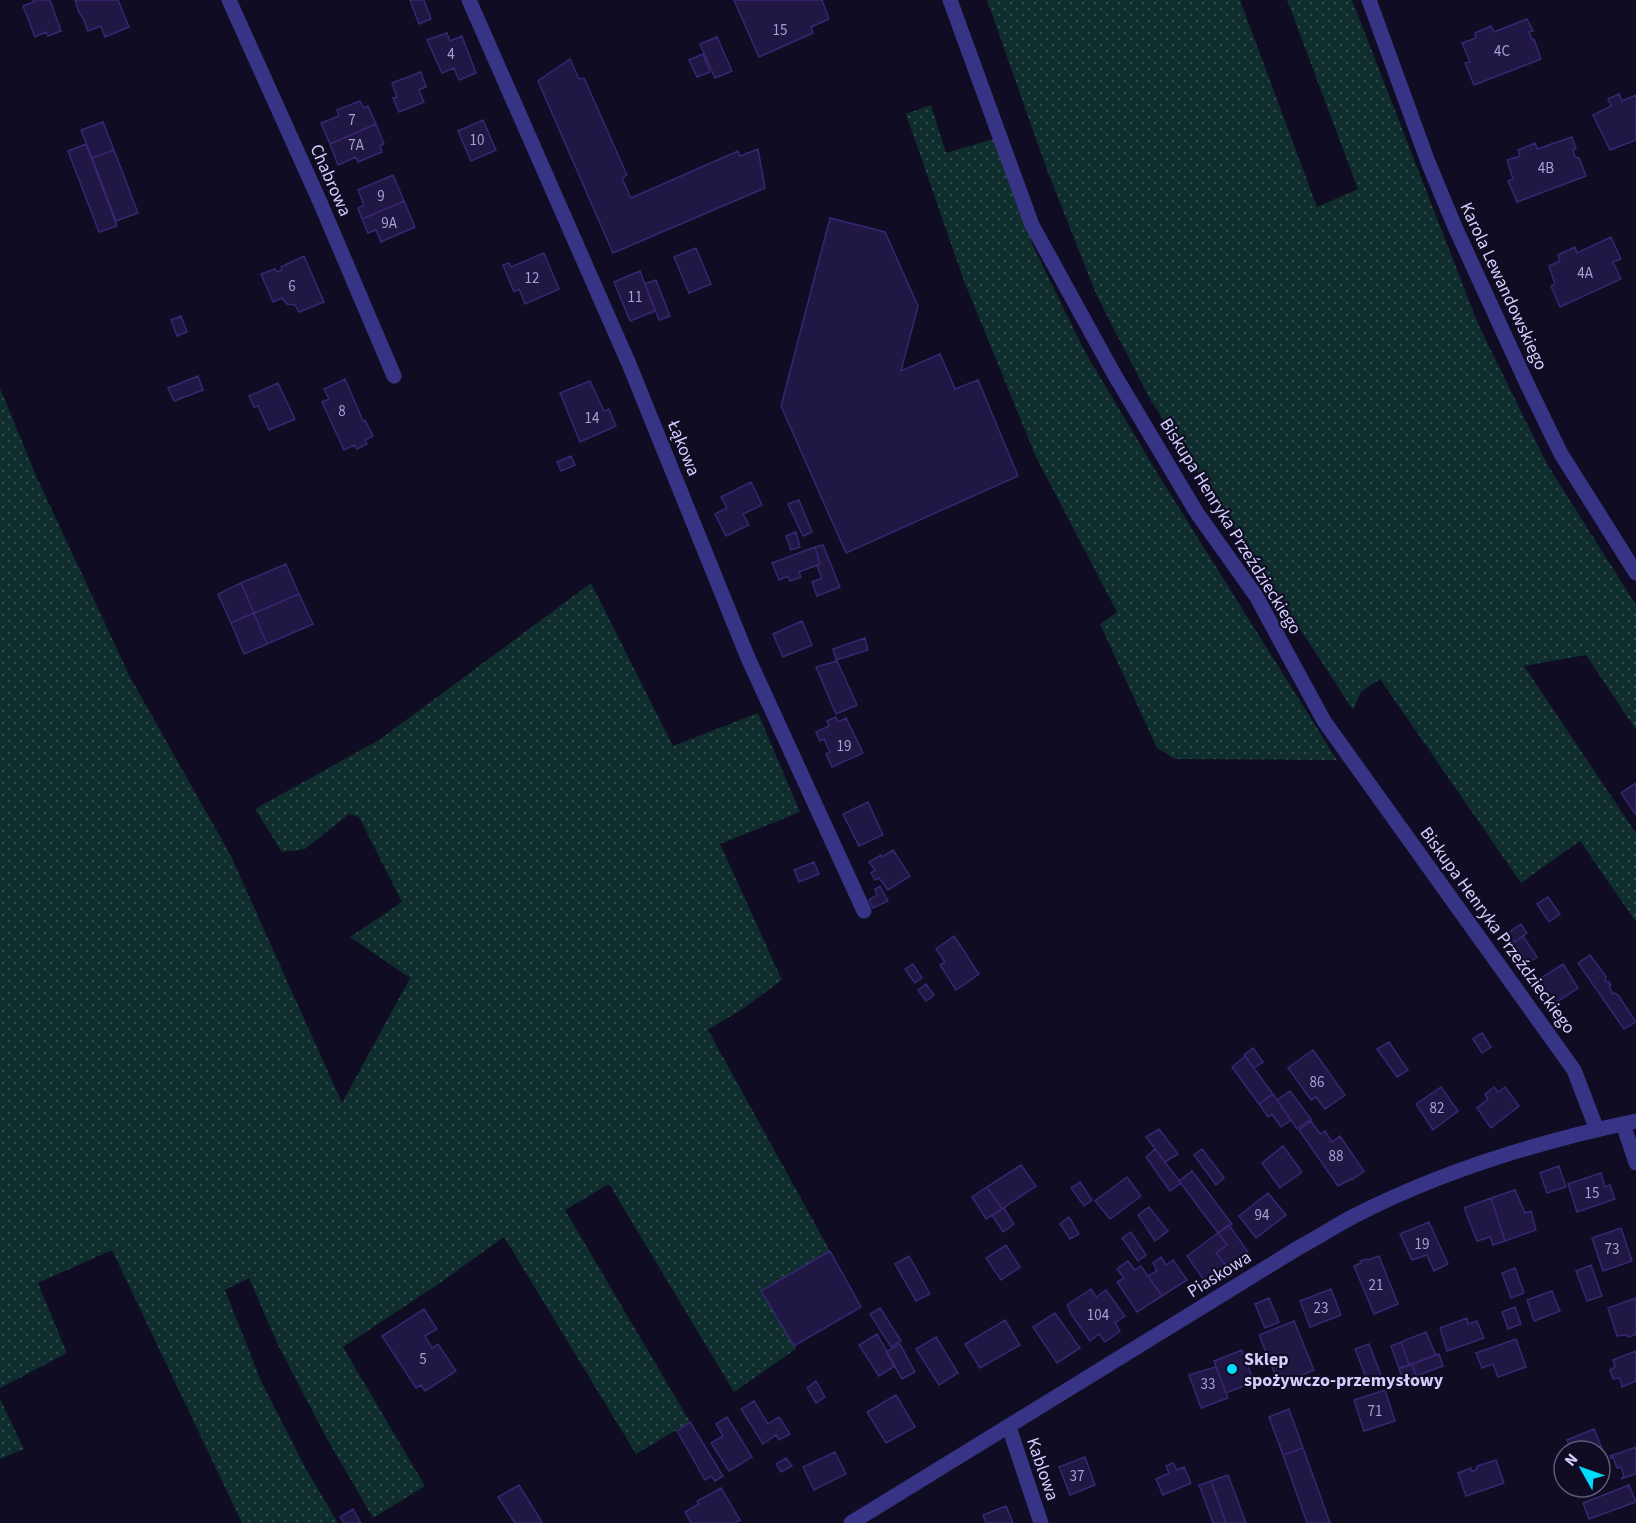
<svg xmlns="http://www.w3.org/2000/svg" width="1636" height="1523" viewBox="0 0 1636 1523" font-family="'Source Sans 3',sans-serif">
<style>
.grass{fill:url(#grass-dots)}
.building{fill:#211745;stroke:#372772;stroke-width:1.5}
.lines{fill:none;stroke-linecap:round;stroke-linejoin:round}
.minor{stroke:#383485;stroke-width:15}
.poi-dot{fill:#00dcf9;stroke:#100c23;stroke-width:2}
.labels{text-anchor:middle;stroke-width:4.5;stroke-linejoin:round;paint-order:stroke}
.number-label{font-size:15px;fill:#a7a0d0}
.street-label{font-size:18px;fill:#d4ceff;stroke:#100c23}
.poi-label{font-size:18px;font-weight:bold;fill:#d4ceff;stroke:#100c23;text-anchor:start}
</style>
<defs>
<pattern id="grass-dots" width="8" height="8" patternUnits="userSpaceOnUse" patternTransform="scale(1.5)"><rect width="8" height="8" fill="#0f2d2c"/><path d="M2 2h.1M6 6h.1" fill="none" stroke="#314a4c" stroke-width="1.8" stroke-linecap="round"/></pattern>
</defs>
<rect width="100%" height="100%" fill="#100c23"/>
<path class="grass" d="M987,0H1240L1317,207L1358,189L1287,0H1352L1479,326L1547,464L1636,605V730L1586,655L1524,666L1636,833V922L1580,841L1521,883L1380,679L1361,692L1353,710L1151,401L1097,296L1047,170Z
M931,105L946,153L993,139L1034,248L1084,350L1156,471L1337,760L1175,759L1157,748L1100,624L1117,612L1036,457L964,281L906,114Z
M0,388L37,478L130,677L231,856L342,1103L410,978L350,937L402,902L359,817L349,814L305,849L282,852L255,809L379,740L591,583L673,746L758,713L800,812L720,844L782,980L744,1008L708,1030L830,1251L761,1291L796,1349L734,1392L609,1184L565,1210L690,1422L636,1454L504,1237L437,1285L343,1347L425,1486L373,1518L327,1439L277,1343L249,1278L225,1290L261,1381L306,1469L338,1523H242L112,1250L38,1283L67,1353L0,1388Z
M0,1399L24,1449L0,1459Z"/>
<path class="building" d="M33,0H50L61,31L48,36L46,32L35,37L23,6L34,2Z
M75,0H118L129,27L105,37L101,26L88,31L83,18L79,13Z
M410,0H424L431,19L419,24Z
M734,0H822L829,19L811,27L813,33L759,57Z
M1527,19L1533,31L1529,32L1532,40L1534,39L1541,59L1474,85L1465,63L1470,62L1462,43L1476,38L1475,33L1491,26L1494,32Z
M447,33L450,41L462,36L476,73L459,80L454,68L442,73L427,40Z
M717,37L732,71L715,78L700,44Z
M703,54L710,72L697,77L689,60Z
M570,59L579,79L584,78L627,175L622,178L631,198L738,151L740,156L758,149L765,188L613,253L538,81Z
M421,72L426,87L419,90L424,102L399,112L393,98L397,97L392,83Z
M1619,94L1622,101L1636,95V140L1610,150L1593,115L1611,106L1608,99Z
M360,101L364,108L368,106L376,124L330,144L321,123L339,116L337,110Z
M483,120L496,150L471,161L458,131Z
M103,122L114,150L92,158L81,130Z
M376,124L384,144L380,146L382,152L358,162L356,157L338,165L330,144Z
M1572,137L1576,149L1573,150L1575,157L1579,158L1586,176L1517,202L1508,181L1513,179L1507,160L1520,156L1518,150L1535,143L1537,149Z
M86,144L117,226L99,232L68,151Z
M114,150L138,213L116,221L92,158Z
M393,175L404,201L362,219L358,208L364,205L358,190Z
M404,201L415,227L381,242L376,230L368,233L362,219Z
M830,218L885,232L918,306L901,371L940,354L955,389L978,380L1018,476L846,553L781,406Z
M1611,237L1621,259L1613,262L1621,279L1560,307L1551,286L1555,284L1549,266L1560,261L1558,255L1575,247L1577,253Z
M696,248L711,284L689,293L674,257Z
M544,253L559,289L525,304L519,289L514,292L503,265L509,263L511,267Z
M304,256L324,302L299,312L295,305L287,304L282,298L273,302L261,274L275,269L277,272L282,270L281,267Z
M640,271L655,311L630,321L614,282Z
M656,280L670,316L659,320L645,284Z
M181,316L187,332L177,336L171,320Z
M198,376L203,390L174,401L168,388Z
M345,379L363,421L365,420L373,436L365,440L367,444L357,449L354,445L344,450L322,402L329,399L324,389Z
M590,381L604,411L609,409L616,426L580,442L560,393Z
M278,383L295,419L269,430L258,406L254,407L249,396Z
M571,456L575,465L561,471L557,462Z
M751,482L762,505L743,514L749,525L726,536L715,514L727,508L721,497Z
M799,500L812,532L803,536L788,504Z
M796,532L800,547L791,550L786,536Z
M823,545L840,587L817,596L812,582L822,578L817,566L820,564L815,547Z
M815,547L820,564L799,572L801,577L790,581L788,576L779,580L772,563Z
M286,564L299,594L254,613L241,583Z
M241,583L254,613L231,623L218,594Z
M299,594L313,624L267,644L254,613Z
M254,613L267,644L244,654L231,623Z
M802,621L812,645L783,657L773,634Z
M865,638L868,650L836,660L833,649Z
M837,661L857,705L836,714L816,667Z
M836,717L838,722L846,718L863,753L832,767L826,754L830,752L824,739L820,741L816,732L829,726L827,721Z
M1636,783V815L1621,793Z
M868,802L883,835L859,846L843,814Z
M893,850L910,876L888,890L879,878L875,880L871,873L875,870L869,862L881,855L882,857Z
M814,862L819,874L799,882L794,870Z
M880,886L888,901L873,908L869,900L877,895L875,889Z
M1548,897L1560,914L1549,922L1537,904Z
M1521,924L1527,933L1513,943L1507,934Z
M954,936L979,974L956,990L940,965L945,962L936,949Z
M1523,936L1537,957L1527,964L1513,943Z
M1590,955L1606,977L1605,981L1609,982L1611,985L1609,986L1613,994L1615,993L1618,995L1636,1022L1624,1029L1578,963Z
M913,964L922,978L915,983L905,969Z
M1563,964L1578,988L1554,1004L1538,980Z
M926,984L934,995L926,1001L918,990Z
M1482,1033L1491,1047L1482,1053L1473,1039Z
M1389,1042L1408,1070L1397,1077L1377,1049Z
M1253,1048L1263,1062L1254,1068L1244,1055Z
M1313,1050L1345,1095L1325,1109L1316,1097L1311,1100L1288,1068Z
M1245,1056L1273,1094L1259,1104L1232,1067Z
M1441,1087L1458,1111L1433,1130L1416,1104Z
M1494,1087L1498,1092L1505,1087L1519,1106L1491,1128L1477,1108L1488,1099L1485,1094Z
M1290,1091L1311,1119L1297,1129L1277,1100Z
M1273,1094L1291,1120L1281,1127L1272,1114L1268,1117L1259,1104Z
M1311,1121L1320,1134L1325,1131L1332,1142L1340,1136L1364,1171L1352,1180L1351,1179L1338,1186L1299,1130Z
M1159,1129L1178,1154L1165,1162L1146,1137Z
M1283,1146L1302,1172L1280,1188L1262,1163Z
M1155,1149L1181,1183L1170,1191L1146,1157Z
M1202,1149L1224,1178L1216,1185L1194,1155Z
M1021,1165L1036,1186L1002,1209L987,1187Z
M1559,1166L1566,1187L1547,1193L1540,1173Z
M1192,1171L1232,1224L1218,1233L1179,1181Z
M1601,1173L1605,1187L1610,1185L1615,1199L1577,1212L1568,1184Z
M1127,1177L1141,1196L1110,1219L1095,1201Z
M1080,1182L1092,1200L1084,1206L1071,1188Z
M987,1187L1002,1209L986,1219L972,1197Z
M1515,1190L1525,1213L1531,1211L1536,1230L1505,1241L1491,1198Z
M1268,1193L1286,1215L1256,1238L1239,1216Z
M1491,1198L1505,1241L1493,1245L1490,1237L1477,1241L1464,1208Z
M1149,1207L1168,1231L1155,1241L1138,1215Z
M1004,1208L1014,1224L1003,1232L992,1215Z
M1069,1217L1079,1234L1070,1239L1060,1224Z
M1429,1222L1448,1264L1434,1271L1427,1255L1412,1260L1400,1234Z
M1229,1225L1248,1252L1227,1267L1216,1253L1227,1245L1218,1233Z
M1621,1228L1632,1261L1603,1271L1592,1238Z
M1131,1232L1146,1255L1138,1261L1122,1238Z
M1218,1233L1227,1245L1216,1253L1227,1267L1206,1283L1187,1256Z
M1006,1245L1020,1267L1001,1280L986,1258Z
M830,1251L861,1307L794,1346L761,1291Z
M909,1256L930,1294L916,1301L895,1264Z
M1379,1256L1398,1304L1374,1314L1354,1266L1361,1263L1360,1261L1367,1259L1368,1260Z
M1161,1257L1166,1265L1173,1260L1187,1280L1162,1296L1148,1276L1157,1271L1153,1263Z
M1128,1261L1135,1270L1141,1266L1162,1296L1137,1312L1117,1282L1124,1278L1117,1269Z
M1591,1265L1602,1296L1587,1301L1576,1271Z
M1515,1268L1524,1293L1511,1298L1502,1273Z
M1091,1289L1096,1297L1106,1290L1125,1316L1115,1323L1120,1331L1105,1342L1099,1334L1090,1341L1071,1314L1067,1305Z
M1331,1289L1341,1315L1310,1327L1300,1301Z
M1552,1291L1560,1311L1534,1321L1527,1300Z
M1269,1298L1279,1322L1265,1328L1255,1304Z
M1636,1298V1332L1635,1335L1629,1337L1626,1335L1617,1336L1608,1308Z
M1515,1307L1521,1324L1508,1329L1502,1312Z
M880,1308L901,1341L891,1347L870,1314Z
M424,1309L437,1329L425,1336L432,1348L438,1344L456,1371L425,1391L421,1385L416,1388L382,1336Z
M1055,1313L1080,1348L1057,1363L1033,1327Z
M1467,1318L1468,1324L1477,1321L1484,1338L1447,1351L1440,1328Z
M1005,1320L1020,1345L980,1368L965,1344Z
M1294,1321L1314,1370L1279,1384L1259,1335Z
M1426,1332L1436,1355L1409,1365L1401,1342Z
M877,1334L895,1366L879,1376L859,1345Z
M936,1337L958,1373L939,1385L916,1349Z
M1516,1339L1526,1367L1498,1377L1493,1364L1482,1368L1476,1353Z
M1401,1342L1409,1365L1399,1368L1391,1346Z
M900,1344L915,1372L902,1379L886,1352Z
M1369,1344L1381,1375L1367,1380L1355,1349Z
M1242,1350L1254,1382L1226,1393L1214,1361Z
M1636,1351V1381L1622,1387L1620,1378L1613,1379L1610,1370L1615,1367L1613,1360Z
M1439,1354L1443,1366L1416,1376L1412,1364Z
M1412,1364L1416,1376L1403,1381L1399,1369Z
M1216,1367L1228,1398L1201,1408L1189,1375Z
M816,1381L825,1397L816,1403L807,1388Z
M1385,1390L1395,1421L1364,1431L1354,1400Z
M896,1395L915,1427L886,1443L867,1412Z
M754,1401L768,1424L779,1417L790,1434L779,1440L776,1435L763,1444L741,1409Z
M1289,1409L1303,1448L1283,1455L1269,1417Z
M727,1417L752,1457L729,1471L711,1443L723,1436L716,1424Z
M690,1422L723,1476L715,1481L711,1476L705,1480L677,1431Z
M1594,1429L1605,1456L1600,1458V1451H1571L1567,1440Z
M1636,1447V1474L1621,1479L1624,1476L1621,1467L1617,1468L1613,1457L1611,1458L1610,1456Z
M1303,1448L1330,1523H1307L1283,1455Z
M835,1452L846,1474L814,1490L803,1467Z
M1085,1457L1095,1485L1070,1495L1059,1467Z
M786,1458L792,1466L781,1472L776,1464Z
M1496,1460L1504,1483L1466,1496L1458,1473L1471,1468L1472,1472L1477,1469V1466Z
M1173,1463L1177,1470L1184,1467L1191,1483L1163,1495L1156,1479L1169,1473L1166,1466Z
M1228,1475L1246,1523H1226L1211,1481Z
M1211,1481L1226,1523H1213L1199,1485Z
M519,1485L542,1522L540,1523H515L498,1497Z
M1629,1485L1636,1502L1589,1519L1583,1503Z
M721,1488L740,1520L735,1523H691L685,1512L699,1504L697,1501Z
M1006,1506L1013,1523H986L983,1515Z
M353,1509L361,1523H344L340,1517Z"/>
<g class="lines">
<path class="minor" d="M229,0L320,202L394,376
M469,0L629,364L748,658L864,911
M950,0L1032,225L1114,374L1197,513L1256,596L1324,721L1574,1070L1597,1130
M1369,0L1428,162L1455,227L1528,386L1561,454L1636,573
M1623,1124L1636,1163
M1009,1427L1041,1523
M851,1523L1298,1248C1317,1238 1335,1226 1354,1216C1442,1171 1540,1141 1636,1121"/>
</g>
<circle class="poi-dot" cx="1232" cy="1369" r="6"/>
<g class="labels">
<g class="number-label">
<text x="780" y="35">15</text>
<text x="1502" y="56">4C</text>
<text x="451" y="59">4</text>
<text x="352" y="125">7</text>
<text x="477" y="145">10</text>
<text x="356" y="150">7A</text>
<text x="1546" y="173">4B</text>
<text x="381" y="201">9</text>
<text x="389" y="228">9A</text>
<text x="1585" y="278">4A</text>
<text x="532" y="283">12</text>
<text x="292" y="291">6</text>
<text x="635" y="302">11</text>
<text x="342" y="416">8</text>
<text x="592" y="423">14</text>
<text x="844" y="751">19</text>
<text x="1317" y="1087">86</text>
<text x="1437" y="1113">82</text>
<text x="1336" y="1161">88</text>
<text x="1592" y="1198">15</text>
<text x="1262" y="1220">94</text>
<text x="1422" y="1249">19</text>
<text x="1612" y="1254">73</text>
<text x="1376" y="1290">21</text>
<text x="1321" y="1313">23</text>
<text x="1098" y="1320">104</text>
<text x="423" y="1364">5</text>
<text x="1208" y="1389">33</text>
<text x="1375" y="1416">71</text>
<text x="1077" y="1481">37</text>
</g>
<g class="street-label">
<text transform="translate(331 180) rotate(66)" y="6">Chabrowa</text>
<text transform="translate(1504 286) rotate(65)" y="6">Karola Lewandowskiego</text>
<text transform="translate(684 448) rotate(68)" y="6">Łąkowa</text>
<text transform="translate(1231 526) rotate(58)" y="6">Biskupa Henryka Przeździeckiego</text>
<text transform="translate(1498 930) rotate(54)" y="6">Biskupa Henryka Przeździeckiego</text>
<text transform="translate(1219 1274) rotate(-32)" y="6">Piaskowa</text>
<text transform="translate(1043 1469) rotate(71)" y="6">Kablowa</text>
</g>
<g class="poi-label">
<text x="1244" y="1365">Sklep<tspan x="1244" dy="21">spożywczo-przemysłowy</tspan></text>
</g>
</g>
<g transform="translate(1582 1469) rotate(310)"><circle r="28" fill="#100c23" stroke="#5e5a7b" stroke-width="1.5"/>
<path d="M0-4.5L10 22L0 15L-10 22Z" fill="#00dcf9"/>
<text y="-9" font-size="16" font-weight="bold" text-anchor="middle" fill="#d4ceff">N</text>
</g>
</svg>
